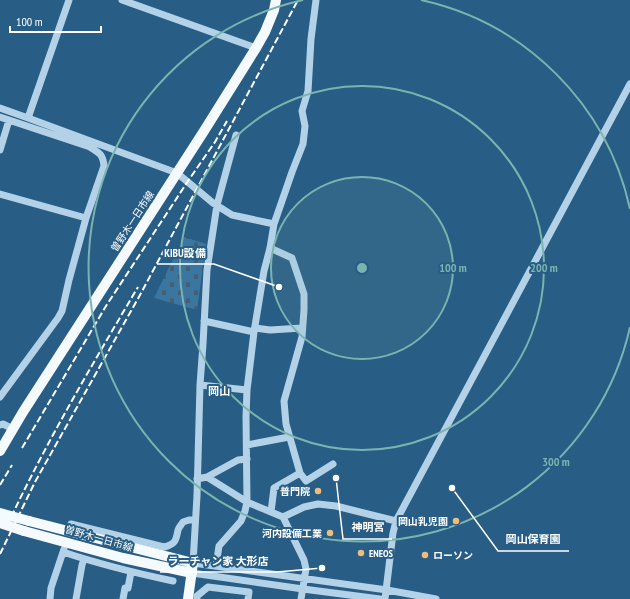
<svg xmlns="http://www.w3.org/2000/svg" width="630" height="599" viewBox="0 0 630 599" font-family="'PT Sans Narrow','Noto Sans JP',sans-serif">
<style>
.cemetery{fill:url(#cemetery-stones)}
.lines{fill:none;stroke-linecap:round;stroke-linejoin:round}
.minor{stroke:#b3d2e7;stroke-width:7}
.major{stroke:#f5fafe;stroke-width:10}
.rail{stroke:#fff;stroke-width:2;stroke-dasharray:7 3;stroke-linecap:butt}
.major-bridge{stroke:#f5fafe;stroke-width:10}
.ring{fill:none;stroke:#7bb4af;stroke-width:2}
.poi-dot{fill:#efbd7a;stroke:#285d85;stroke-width:1.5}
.labels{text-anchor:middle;stroke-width:4;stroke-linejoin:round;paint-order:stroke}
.street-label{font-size:10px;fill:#fff;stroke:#285d85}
.poi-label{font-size:10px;font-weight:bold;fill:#fff;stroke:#285d85;text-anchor:end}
.neighbourhood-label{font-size:11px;font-weight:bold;fill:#fff;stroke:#285d85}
.centre{fill:#7bb4af;stroke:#285d85;stroke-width:2}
.ring-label{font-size:12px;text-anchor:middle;font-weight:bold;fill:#7bb4af;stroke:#285d85;stroke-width:4;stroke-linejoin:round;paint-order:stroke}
.leader{fill:none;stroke:#fff;stroke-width:1.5}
.callout-dot{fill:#fff;stroke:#285d85;stroke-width:1.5}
.callout-label{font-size:11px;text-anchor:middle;font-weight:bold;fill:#fff;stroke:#285d85;stroke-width:4;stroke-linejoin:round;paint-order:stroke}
</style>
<defs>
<pattern id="cemetery-stones" width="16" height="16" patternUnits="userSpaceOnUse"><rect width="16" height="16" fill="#3a76a0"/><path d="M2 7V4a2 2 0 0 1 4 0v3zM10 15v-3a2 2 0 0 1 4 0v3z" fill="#445f72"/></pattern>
</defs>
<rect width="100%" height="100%" fill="#285d85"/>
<path class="cemetery" d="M184,237L206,244L197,310L154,298Z"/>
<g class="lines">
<path class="minor" d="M122,0L256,48
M0,108L28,118L177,173L213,203L232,215L274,224
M0,117L90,147C99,153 103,154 104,166L86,218L69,280L62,311L58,318L0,397
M28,118L69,0
M236,135L217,205L207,270L203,344L200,385L197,496L193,563L387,590L436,599
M0,150L9,120
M0,194L86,218
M270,248L292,258L304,294V310L302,337L284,401L286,424L300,473L306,481L333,464
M204,321L254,332
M255,328L270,330L302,328
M200,385L247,390
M0,425L3,424L13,429
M247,445L289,437
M207,477L238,460L247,459
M197,479L207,477L247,502L283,517L304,507L318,504L336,506L396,521
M271,512L274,488L300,473
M283,517L304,560L306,569L301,599
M71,526V524L164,547C176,544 176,540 178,530C179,527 182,524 183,522L189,520H195
M63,552C99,564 135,573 173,581
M216,566L219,546L241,521L245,511L247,502L246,417L247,390L254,332L264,271L270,248L274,224L292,172L303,144L305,126L302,111L308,91L311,39L316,0
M192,573L303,589L380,599
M50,599L51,588L64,549
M76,599L82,565L84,559
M123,599L125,588H128L131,572
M197,599V596L208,587L249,592L248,599
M385,599L393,533L396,521L630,84"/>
<path class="major" d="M0,451L23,412L204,131L256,48L265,32L274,10L276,0
M29,521L193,563L188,599
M24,531L123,558L192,573"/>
<path class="rail" d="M22,448L106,306L188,181L215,142L227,121
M0,485L12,465
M7,526C45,444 92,365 138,287
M0,554L35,482L140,295L298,0"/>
<path class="major-bridge" d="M0,513L29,521
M0,523L24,531"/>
</g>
<circle cx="362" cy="268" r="91" fill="#7bb4af" fill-opacity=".12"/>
<g class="ring">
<circle cx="362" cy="268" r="91"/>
<circle cx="362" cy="268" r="182"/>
<path d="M630 327A274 274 0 1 1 303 0M421 0A274 274 0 0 1 630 209"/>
</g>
<g class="poi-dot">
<circle cx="318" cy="491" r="4"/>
<circle cx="456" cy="521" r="4"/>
<circle cx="330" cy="533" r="4"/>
<circle cx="361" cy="553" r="4"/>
<circle cx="425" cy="555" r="4"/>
</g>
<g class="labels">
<g class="street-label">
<text transform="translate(132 221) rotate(-57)" y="4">曽野木一日市線</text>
<text transform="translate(99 538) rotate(16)" y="4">曽野木一日市線</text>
</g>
<g class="poi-label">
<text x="310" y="495">普門院</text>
<text x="448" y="525">岡山乳児園</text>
<text x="322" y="537">河内設備工業</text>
<text x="369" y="557" text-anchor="start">ENEOS</text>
<text x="433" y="559" text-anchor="start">ローソン</text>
</g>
<g class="neighbourhood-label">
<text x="219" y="395">岡山</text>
</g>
</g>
<circle cx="362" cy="268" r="6" class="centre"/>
<g class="ring-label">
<text x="453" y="272">100 m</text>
<text x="544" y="272">200 m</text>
<text x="556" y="466">300 m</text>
</g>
<path class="leader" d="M279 287L214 264H157M336 478L343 539H392M452 488L498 551H569M322 568L277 572H160"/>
<g class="callout-dot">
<circle cx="279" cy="287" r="4"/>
<circle cx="336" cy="478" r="4"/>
<circle cx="452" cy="488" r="4"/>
<circle cx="322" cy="568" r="4"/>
</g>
<g class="callout-label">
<text x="185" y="257">KIBU設備</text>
<text x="368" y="531">神明宮</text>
<text x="533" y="543">岡山保育園</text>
<text x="218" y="565">ラーチャン家 大形店</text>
</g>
<path d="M10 26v6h91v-6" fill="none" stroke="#ffffff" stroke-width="2"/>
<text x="16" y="26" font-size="12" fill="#ffffff" stroke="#285d85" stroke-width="3" paint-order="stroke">100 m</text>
</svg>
